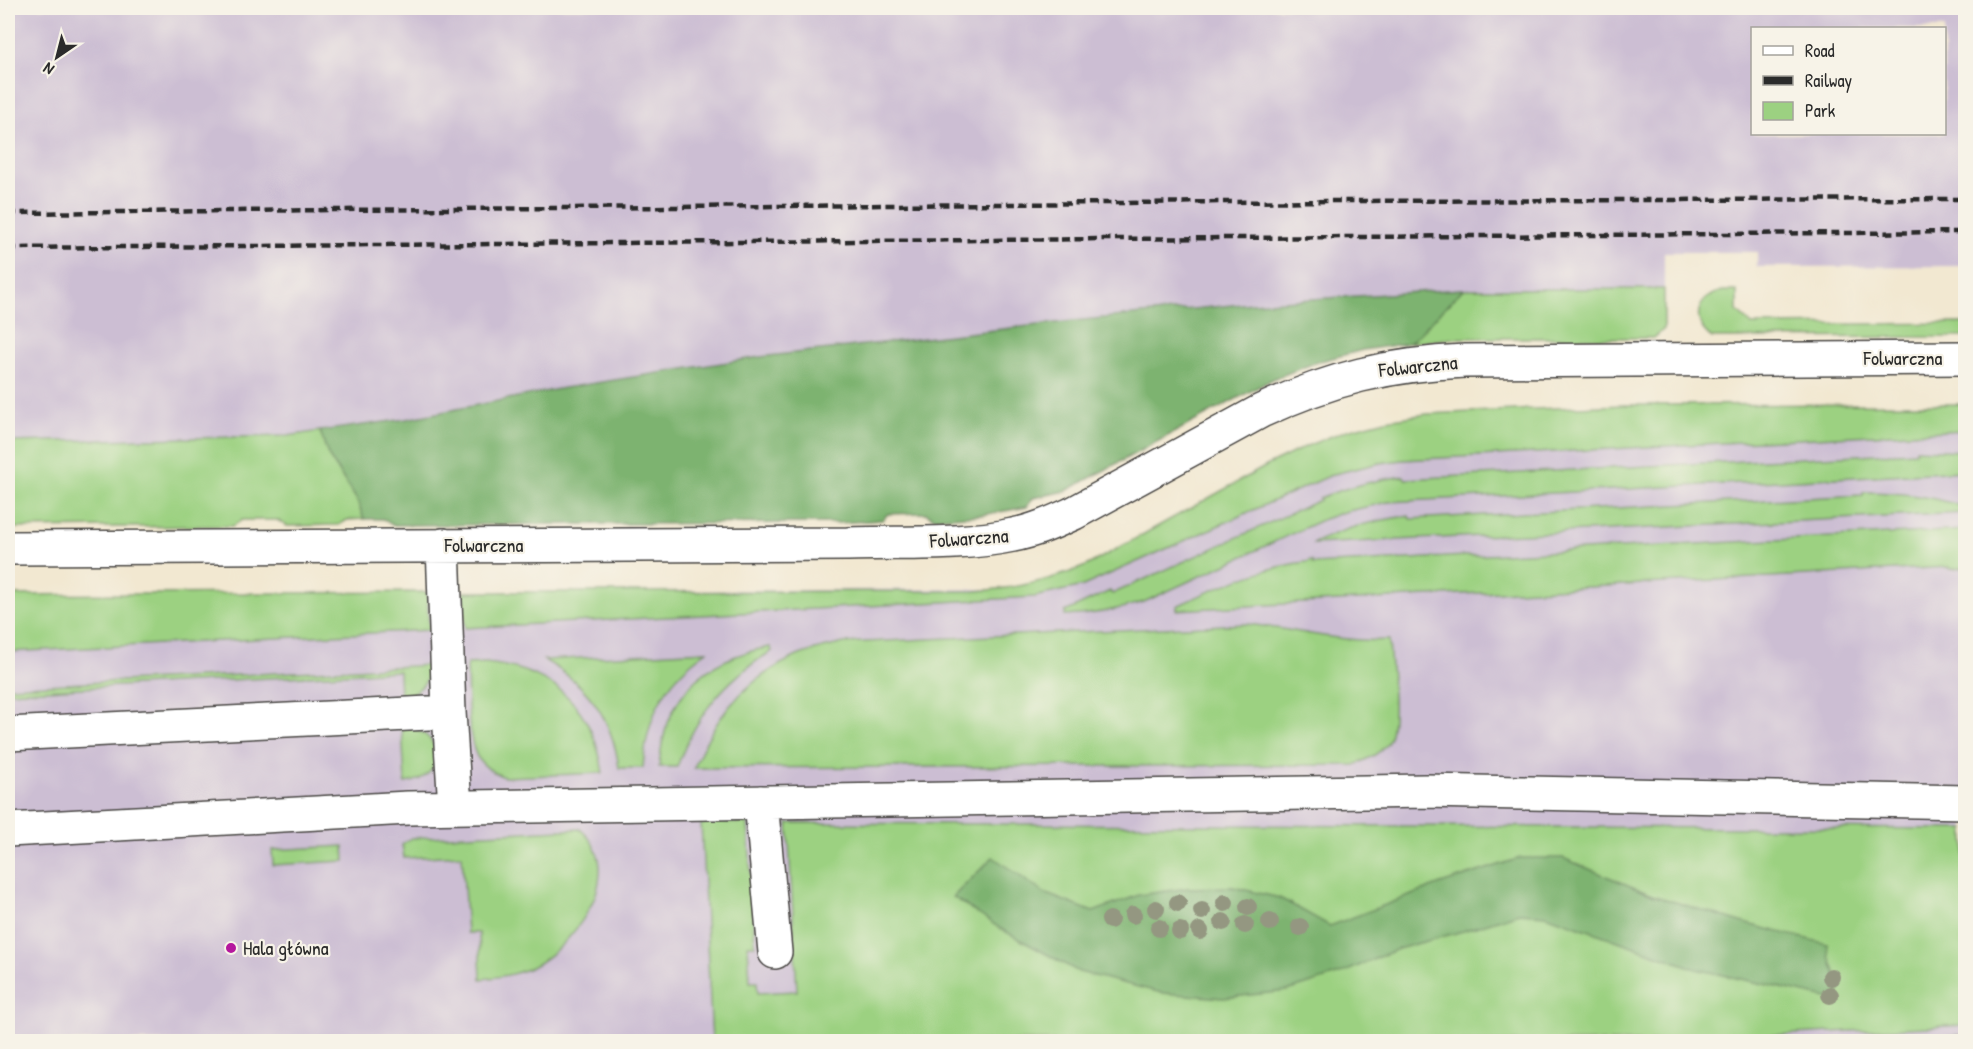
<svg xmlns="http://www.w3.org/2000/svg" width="1973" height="1049" viewBox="0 0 1973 1049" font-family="'Patrick Hand',sans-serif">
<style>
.industrial{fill:#ccbed3;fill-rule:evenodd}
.green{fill:#9cd181;stroke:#647e56;stroke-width:1.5}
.forest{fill:#7db36f;stroke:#546f4d;stroke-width:1.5}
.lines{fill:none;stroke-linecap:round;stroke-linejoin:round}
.minor-casing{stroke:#494744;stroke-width:36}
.minor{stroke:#fff;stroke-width:33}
.rail{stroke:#2b2b2b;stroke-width:4.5;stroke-dasharray:9 4.5;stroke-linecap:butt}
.tree{fill:#949781}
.poi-dot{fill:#b5179e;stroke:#f7f3e8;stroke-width:2}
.labels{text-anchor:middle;stroke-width:4.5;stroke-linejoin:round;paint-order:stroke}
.street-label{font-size:20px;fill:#2b2b2b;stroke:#f7f3e8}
.poi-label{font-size:20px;fill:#2b2b2b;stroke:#f7f3e8;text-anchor:start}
</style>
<rect width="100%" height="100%" fill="#f7f3e8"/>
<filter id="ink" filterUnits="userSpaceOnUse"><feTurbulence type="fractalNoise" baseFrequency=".0167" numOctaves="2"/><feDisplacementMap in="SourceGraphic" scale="12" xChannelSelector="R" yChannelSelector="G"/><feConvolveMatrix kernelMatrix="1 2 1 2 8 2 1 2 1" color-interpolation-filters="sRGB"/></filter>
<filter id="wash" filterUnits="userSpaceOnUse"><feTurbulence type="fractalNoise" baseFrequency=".008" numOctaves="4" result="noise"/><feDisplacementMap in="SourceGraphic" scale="24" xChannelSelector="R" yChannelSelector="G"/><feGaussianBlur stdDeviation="1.35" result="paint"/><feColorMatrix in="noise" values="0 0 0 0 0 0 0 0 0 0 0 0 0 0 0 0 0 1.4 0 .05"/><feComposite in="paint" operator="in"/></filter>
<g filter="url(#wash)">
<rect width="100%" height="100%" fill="#f2e8d1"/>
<path class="industrial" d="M8,8H1965V266L1757,267V252H1664V289H1463L1253,303L1073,321L760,357L564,388L406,419L288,436L8,442ZM1752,28H1944V134H1752Z
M1965,404V1041H8V595L1005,589L1061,577L1086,566L1270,464L1309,445L1347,430L1386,420L1427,414L1623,405Z"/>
<path class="green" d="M1463,289H1664V329L1654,338H1455L1410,343Z
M1723,291H1737V311L1752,325L1965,323V337L1712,338C1690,322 1696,296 1723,291Z
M1965,404V430L1403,460L1380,463L1334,474L1083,586L1034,597L465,628L463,592L975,591C1015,589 1050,581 1086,566L1270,464L1309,445L1347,430L1386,420L1427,414L1623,405Z
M320,431L328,455L357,500L364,519L347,520L339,525L287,526L277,520H242L233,526L8,528V442L288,436Z
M1916,449L1965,451V471L1388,502L1344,512L1324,519L1144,602C1117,610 1092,615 1065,616V612L1110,591L1112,594L1320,500L1319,498C1347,487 1374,480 1404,476L1405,479L1915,452Z
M1863,492C1899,492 1931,496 1965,507V513L1312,544C1343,528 1375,520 1409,516L1410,519L1863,495Z
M1965,530V568L1949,569V567L1177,610V606C1225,584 1258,568 1312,561L1313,564Z
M427,592L429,630L8,652V595Z
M1247,624C1295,629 1340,643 1389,640C1390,664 1398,720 1389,740C1383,753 1367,759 1355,765L694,768C713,719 746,679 795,657C810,650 828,647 844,643Z
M770,647L772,651C724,680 696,715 677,767H659C664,697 701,659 770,647Z
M707,651C663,681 647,716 643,768H619C612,717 588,685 544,660Z
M486,663C553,670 593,706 603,773L504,777C494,773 484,767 478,758C466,739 468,687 467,664Z
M431,665C428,684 419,693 400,697L399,671L8,692V687Z
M402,727C445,729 449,778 405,783Z
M701,822L748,823L755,945H748L750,982H757L758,993L797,991L788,823L1965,829V1025L1641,1042L712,1041Z
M580,829C628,869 580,937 539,963C521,974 501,977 481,979L479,933H467L462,855L404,858L402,844L411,838Z
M344,846L345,861L273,865L272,850Z
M1965,1035V1041H1852Z"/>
<path class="forest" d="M1463,289L1410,343L1363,350L1317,362L1273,379L1066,491L1033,498L1027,507L982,515L934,518L926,513L888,514L882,520L839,523L392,525L383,519H364L357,500L328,455L320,431L406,419L564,388L760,357L1073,321L1253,303Z
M993,857L1044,893L1093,912L1139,895L1188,888L1233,887L1280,898L1330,926L1438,885L1520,858H1563L1652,895L1751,925L1828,944L1829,956L1841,988L1836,1000L1696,969L1546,915L1519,913L1463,931L1398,949L1340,974L1287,991L1223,998L1162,993L1079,972L1001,929L953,897Z"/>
</g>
<g filter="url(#ink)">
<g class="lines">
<g class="minor-casing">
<path id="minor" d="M443,545L449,712L455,807
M8,548L848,544C902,542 961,546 1013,535C1035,531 1054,522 1074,513L1261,411C1330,379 1389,364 1465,361L1966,358
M8,734L449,712
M761,802L775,952
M8,830L408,808L1426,791L1966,802"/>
</g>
<use href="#minor" class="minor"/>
<path class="rail" d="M8,213L1336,201L1966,199
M8,248L1966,232"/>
</g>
<g class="tree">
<circle cx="1178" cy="903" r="9"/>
<circle cx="1225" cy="903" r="9"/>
<circle cx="1248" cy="907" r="9"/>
<circle cx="1156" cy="909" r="9"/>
<circle cx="1202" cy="911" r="9"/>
<circle cx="1133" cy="915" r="9"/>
<circle cx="1110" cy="920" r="9"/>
<circle cx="1223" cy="922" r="9"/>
<circle cx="1270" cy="922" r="9"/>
<circle cx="1245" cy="925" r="9"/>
<circle cx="1300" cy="927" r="9"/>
<circle cx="1159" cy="928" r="9"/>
<circle cx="1180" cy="931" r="9"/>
<circle cx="1200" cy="931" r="9"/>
<circle cx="1831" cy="977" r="9"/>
<circle cx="1830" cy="995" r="9"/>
</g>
</g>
<circle class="poi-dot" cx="231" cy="948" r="6"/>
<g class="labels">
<g class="street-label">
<text x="1903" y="365">Folwarczna</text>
<text transform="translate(1418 366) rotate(-6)" y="7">Folwarczna</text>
<text transform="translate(969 538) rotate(-4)" y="7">Folwarczna</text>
<text x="484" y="552">Folwarczna</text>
</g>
<g class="poi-label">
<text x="243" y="955">Hala główna</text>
</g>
</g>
<rect width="1973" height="1049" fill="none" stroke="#f7f3e8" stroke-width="30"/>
<rect x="1751" y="27" width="195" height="108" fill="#f7f3e8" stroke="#a5a39c" stroke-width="1.5"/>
<rect x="1763" y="46" width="30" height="9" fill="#ffffff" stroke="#a5a39c" stroke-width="1.5"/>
<text x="1805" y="57" font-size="18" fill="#2b2b2b">Road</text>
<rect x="1763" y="76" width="30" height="9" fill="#2b2b2b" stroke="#a5a39c" stroke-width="1.5"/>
<text x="1805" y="87" font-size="18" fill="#2b2b2b">Railway</text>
<rect x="1763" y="102" width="30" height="18" fill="#9cd181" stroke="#a5a39c" stroke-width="1.5"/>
<text x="1805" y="117" font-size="18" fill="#2b2b2b">Park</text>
<g transform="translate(57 57) rotate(215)" stroke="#f7f3e8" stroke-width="4.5" paint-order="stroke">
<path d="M0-4.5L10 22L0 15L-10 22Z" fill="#2b2b2b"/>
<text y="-9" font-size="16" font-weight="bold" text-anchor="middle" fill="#2b2b2b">N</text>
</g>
</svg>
